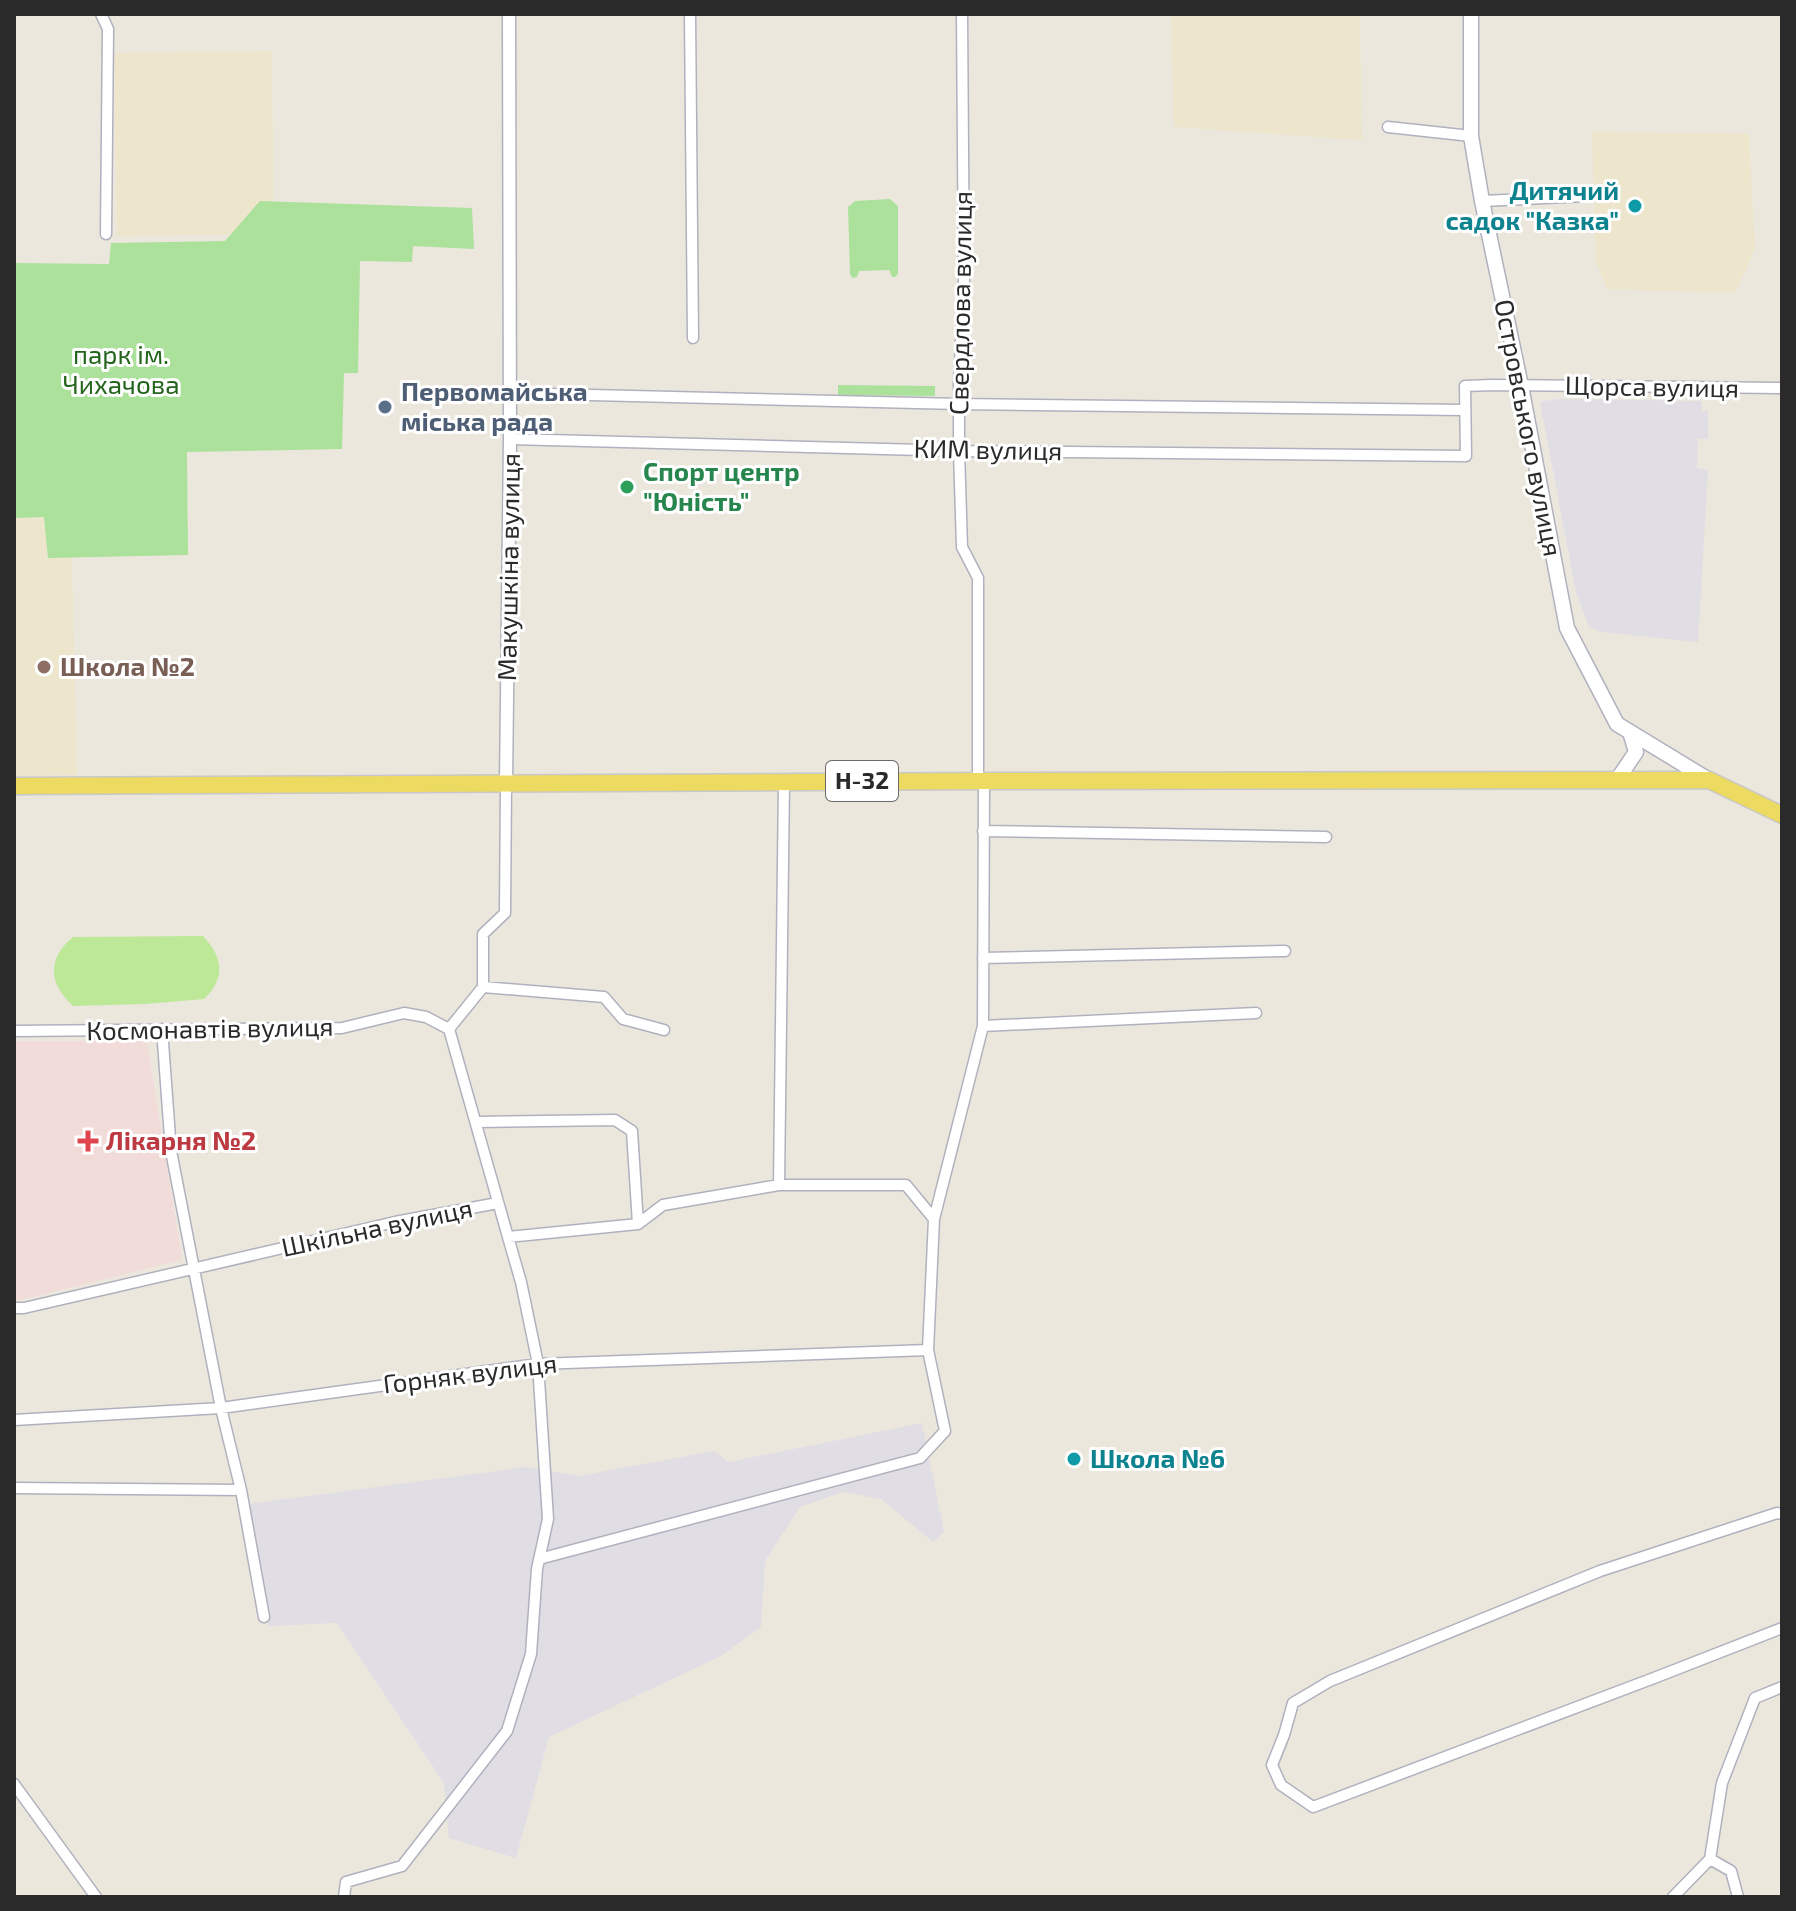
<svg xmlns="http://www.w3.org/2000/svg" width="1796" height="1911" viewBox="0 0 1796 1911" font-family="'Exo 2',sans-serif">
<style>
.industrial{fill:#e0dde5}
.education{fill:#ede6cd}
.medical{fill:#f2dcda}
.green{fill:#abe19b}
.pitch{fill:#bde897}
.lines{fill:none;stroke-linecap:round;stroke-linejoin:round}
.minor-casing{stroke:#b0b1be;stroke-width:13}
.tertiary-casing{stroke:#b0b1be;stroke-width:15}
.secondary-casing{stroke:#b0b1be;stroke-width:17}
.primary-casing{stroke:#c8c8c8;stroke-width:19}
.minor{stroke:#fff;stroke-width:10}
.tertiary{stroke:#fff;stroke-width:12}
.secondary{stroke:#fff;stroke-width:14}
.primary{stroke:#ecda61;stroke-width:16}
.culture-dot{fill:#0f9aa8;stroke:#fff;stroke-width:3}
.service-dot{fill:#5c6f8a;stroke:#fff;stroke-width:3}
.leisure-dot{fill:#2e9e5b;stroke:#fff;stroke-width:3}
.education-dot{fill:#8d6e63;stroke:#fff;stroke-width:3}
.health-dot{fill:#e0444e;stroke:#fff;stroke-width:3}
.labels{text-anchor:middle;stroke-width:6;stroke-linejoin:round;paint-order:stroke}
.shield{fill:#fff;stroke:#6a6a6a;stroke-width:2}
.shield-label{font-size:24px;font-weight:bold;fill:#2a2a2a}
.culture-label{font-size:26px;font-weight:bold;fill:#0d838f;stroke:#fff;text-anchor:end}
.street-label{font-size:26px;fill:#2a2a2a;stroke:#fff}
.park-label{font-size:26px;fill:#24651c;stroke:#fff}
.service-label{font-size:26px;font-weight:bold;fill:#4e5e75;stroke:#fff;text-anchor:start}
.leisure-label{font-size:26px;font-weight:bold;fill:#27864d;stroke:#fff;text-anchor:start}
.education-label{font-size:26px;font-weight:bold;fill:#785e54;stroke:#fff;text-anchor:start}
.health-label{font-size:26px;font-weight:bold;fill:#be3a42;stroke:#fff;text-anchor:start}
</style>
<rect width="100%" height="100%" fill="#ece7dd"/>
<path class="industrial" d="M1556,399L1701,401L1702,411H1708V439H1698L1697,468L1708,470L1698,642L1601,632L1589,627L1576,592L1540,402Z
M922,1423L944,1532L933,1542L881,1499L843,1492L800,1507L765,1561L761,1627L721,1656L549,1737L516,1858L449,1838L444,1783L337,1623L269,1626L249,1504L526,1467L579,1476L714,1451L728,1462Z"/>
<path class="education" d="M1171,14H1360L1362,140L1174,127Z
M272,51L274,234L117,236L114,53Z
M1592,132L1749,134L1755,249L1735,293L1608,289L1596,263Z
M44,517L48,558L72,557L77,775L14,776V518Z"/>
<path class="medical" d="M14,1041H147L182,1260L20,1300L14,1299Z"/>
<path class="green" d="M890,199L898,206V274L895,277H892L889,270L859,271L857,277L852,278L850,274L848,207L855,201Z
M260,201L472,208L474,249L413,246L412,262L360,261L358,373H344L342,449L187,452L188,555L48,558L44,517L14,518V263L109,264L111,243L225,241Z
M838,385L935,386V396L838,395Z"/>
<path class="pitch" d="M203,936C223,957 226,978 204,999L145,1004L73,1006C48,983 47,959 73,937Z"/>
<g class="lines">
<g class="minor-casing">
<path id="minor" d="M101,14L108,29L106,234
M690,14L693,338
M962,14L964,284L959,382V451L962,547L978,578V781
M1388,127L1471,136
M1482,201L1607,195
M510,393L959,404L1465,410
M510,439L959,451L1466,456L1465,386L1492,385L1782,388
M506,784L505,913L483,934V987L449,1029L508,1237L638,1224L663,1205L779,1185H906L934,1219
M983,831L1326,837
M983,958L1285,951
M483,987L604,997L623,1019L664,1030
M983,1026L1256,1013
M162,1029L171,1151L221,1408L241,1490L264,1617
M14,1031L342,1028L404,1013L426,1017L449,1029
M476,1122L615,1120L632,1131L638,1224
M779,1185L784,782
M14,1308H24L395,1222L498,1203
M14,1420L221,1408L538,1364L928,1350
M14,1488L241,1490
M1782,1514L1777,1513L1600,1571L1330,1681L1293,1703L1284,1735L1272,1765L1281,1785L1313,1807L1654,1678L1782,1628
M539,1559L920,1458L945,1431L928,1350L934,1219L983,1026L984,781
M14,1784L96,1897
M1710,1859L1731,1871L1738,1897
M344,1897L346,1882L402,1866L507,1731L531,1654L537,1569L548,1519L538,1364L521,1282L508,1237
M1673,1897L1710,1859L1722,1783L1755,1698L1782,1687"/>
</g>
<g class="tertiary-casing">
<path id="tertiary" d="M506,784L510,439L509,14"/>
</g>
<g class="secondary-casing">
<path id="secondary" d="M1471,14V136L1482,201L1521,386L1567,628L1617,724L1709,780
M1617,780L1636,752L1630,732"/>
</g>
<g class="primary-casing">
<path id="primary" d="M14,786L984,781L1709,780L1782,815"/>
</g>
<use href="#minor" class="minor"/>
<use href="#tertiary" class="tertiary"/>
<use href="#secondary" class="secondary"/>
<use href="#primary" class="primary"/>
</g>
<g class="culture-dot">
<circle cx="1635" cy="206" r="8"/>
<circle cx="1074" cy="1459" r="8"/>
</g>
<circle class="service-dot" cx="385" cy="407" r="8"/>
<circle class="leisure-dot" cx="627" cy="487" r="8"/>
<circle class="education-dot" cx="44" cy="667" r="8"/>
<path class="health-dot" d="M84 1129h8v8h8v8h-8v8h-8v-8h-8v-8h8z"/>
<g class="labels">
<rect class="shield" x="826" y="761" width="72" height="40" rx="6"/>
<g class="shield-label">
<text x="862" y="789">Н-32</text>
</g>
<g class="culture-label">
<text x="1619" y="200">Дитячий<tspan x="1619" dy="30">садок "Казка"</tspan></text>
<text x="1090" y="1468" text-anchor="start">Школа №6</text>
</g>
<g class="street-label">
<text transform="translate(961 303) rotate(-89)" y="9">Свердлова вулиця</text>
<text transform="translate(1652 387) rotate(1)" y="9">Щорса вулиця</text>
<text transform="translate(1528 428) rotate(79)" y="9">Островського вулиця</text>
<text transform="translate(988 450) rotate(1)" y="9">КИМ вулиця</text>
<text transform="translate(509 567) rotate(-89)" y="9">Макушкіна вулиця</text>
<text transform="translate(210 1029) rotate(-1)" y="9">Космонавтів вулиця</text>
<text transform="translate(377 1228) rotate(-12)" y="9">Шкільна вулиця</text>
<text transform="translate(470 1374) rotate(-7)" y="9">Горняк вулиця</text>
</g>
<g class="park-label">
<text x="121" y="364">парк ім.<tspan x="121" dy="30">Чихачова</tspan></text>
</g>
<g class="service-label">
<text x="401" y="401">Первомайська<tspan x="401" dy="30">міська рада</tspan></text>
</g>
<g class="leisure-label">
<text x="643" y="481">Спорт центр<tspan x="643" dy="30">"Юність"</tspan></text>
</g>
<g class="education-label">
<text x="60" y="676">Школа №2</text>
</g>
<g class="health-label">
<text x="106" y="1150">Лікарня №2</text>
</g>
</g>
<rect width="1796" height="1911" fill="none" stroke="#2a2a2a" stroke-width="32"/>
</svg>
